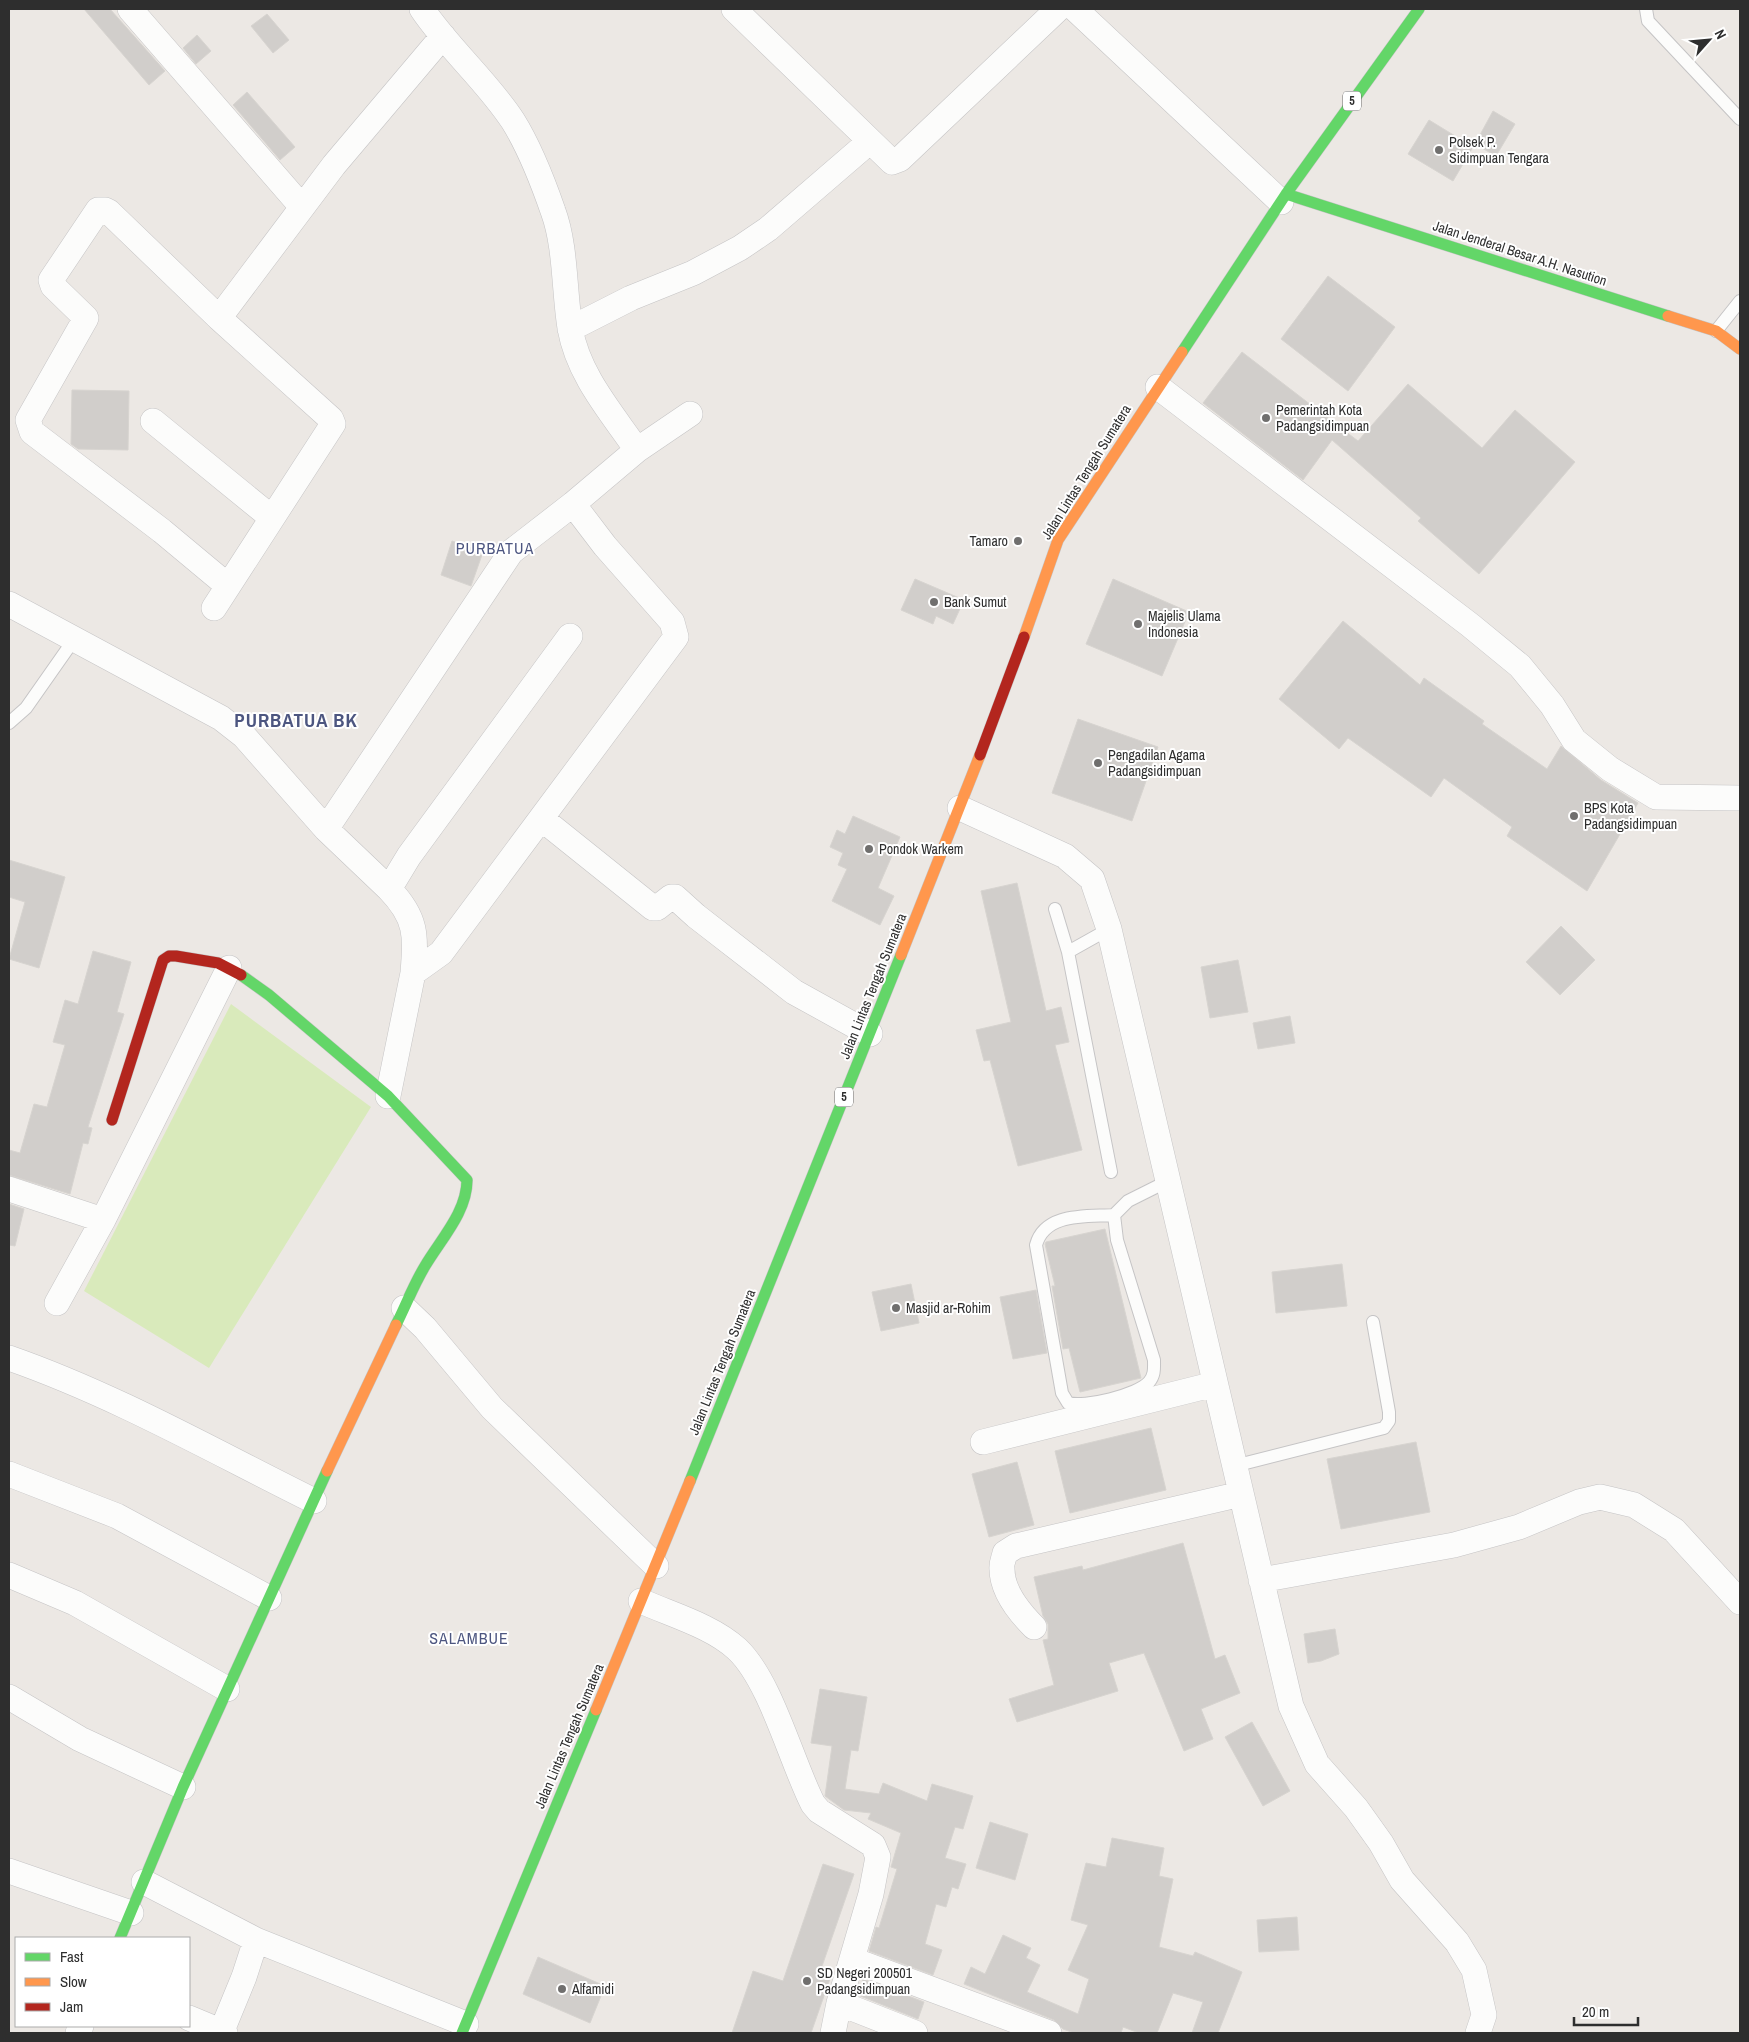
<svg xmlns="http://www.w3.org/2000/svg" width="1749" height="2042" viewBox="0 0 1749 2042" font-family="'Archivo Narrow',sans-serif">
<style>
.pitch{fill:#d9eabb}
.building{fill:#d1cecb;stroke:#d7d4d0}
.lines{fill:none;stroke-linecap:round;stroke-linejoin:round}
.lane-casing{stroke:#c5c4c5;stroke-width:14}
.street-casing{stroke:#c5c4c5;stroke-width:26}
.fast-casing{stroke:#c5c4c5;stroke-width:12}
.slow-casing{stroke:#c5c4c5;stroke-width:12}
.jam-casing{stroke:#c5c4c5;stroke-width:12}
.lane{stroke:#fcfcfb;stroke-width:12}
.street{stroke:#fcfcfb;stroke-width:25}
.fast{stroke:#63d668;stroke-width:11}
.slow{stroke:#ff974d;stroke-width:11}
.jam{stroke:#b3261e;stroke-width:11}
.poi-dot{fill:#706f6e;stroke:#fff;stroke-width:2}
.labels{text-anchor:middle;stroke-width:4;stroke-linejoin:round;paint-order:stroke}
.shield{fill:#fff;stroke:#6d6d6d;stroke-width:1}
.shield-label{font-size:12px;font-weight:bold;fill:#2e2e2e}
.poi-label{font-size:14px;fill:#2e2e2e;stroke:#fff;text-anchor:start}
.street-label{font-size:14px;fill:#2e2e2e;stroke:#fff}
.quarter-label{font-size:16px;letter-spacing:1px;fill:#4d5680;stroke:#fff}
.district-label{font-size:19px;font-weight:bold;letter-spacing:1px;fill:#4d5680;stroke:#fff}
</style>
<rect width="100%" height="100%" fill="#ece8e4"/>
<path class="pitch" d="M231,1004L371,1107L209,1368L84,1291Z"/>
<path class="building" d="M84,9H110L165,71L149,85Z
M267,14L289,40L273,53L251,26Z
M197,35L211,51L196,64L183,48Z
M247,92L295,147L280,160L233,105Z
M1493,111L1515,124L1496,156L1475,144Z
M1429,120L1473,147L1453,181L1408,154Z
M1328,276L1395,327L1348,391L1281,339Z
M1242,352L1358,441L1408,384L1482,448L1515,410L1575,462L1479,574L1418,521L1421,518L1332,440L1303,480L1203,403Z
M72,390L129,391L128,450L78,449L71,444Z
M452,541L483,552L471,586L441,575Z
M915,579L964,600L953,624L936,616L933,624L901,610Z
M1113,579L1189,612L1162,676L1086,644Z
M1343,621L1420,685L1424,678L1484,721L1482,724L1547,769L1561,746L1601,780L1638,803L1587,891L1507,836L1512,827L1444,778L1431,797L1348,738L1339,749L1279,699Z
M1078,719L1158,747L1132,821L1052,793Z
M853,816L900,837L878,888L894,896L880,925L832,901L847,869L838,865L843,853L830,847L837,830L845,834Z
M9,860L65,877L39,968L9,959L25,902L9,897Z
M1017,883L1046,1011L1061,1007L1069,1042L1055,1045L1082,1150L1018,1166L990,1060L984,1061L976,1030L1011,1022L981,891Z
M1561,926L1595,960L1560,995L1526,962Z
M93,951L131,962L117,1012L124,1014L88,1127L92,1128L88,1144L83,1143L70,1194L9,1175V1150L20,1153L34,1104L47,1107L65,1045L53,1042L65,1000L78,1004Z
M1238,960L1248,1012L1210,1018L1201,967Z
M1290,1016L1295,1043L1258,1049L1253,1023Z
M9,1204L24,1209L15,1246L9,1245Z
M1105,1229L1141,1378L1080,1392L1069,1348L1063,1349L1052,1286H1055L1045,1244L1046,1242Z
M1342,1264L1347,1306L1276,1313L1272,1272Z
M911,1284L919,1323L881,1331L872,1292Z
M1036,1290L1047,1353L1013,1359L1000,1297Z
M1151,1428L1166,1490L1070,1513L1055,1451Z
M1416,1442L1430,1512L1341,1529L1327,1459Z
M1017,1462L1034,1525L989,1537L972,1474Z
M1183,1543L1215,1659L1225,1655L1240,1693L1201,1709L1213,1739L1184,1751L1144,1653L1109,1663L1118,1691L1017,1722L1009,1699L1054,1685L1043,1640L1048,1639V1624L1043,1616L1034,1577L1082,1566L1083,1570Z
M1335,1629L1339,1654L1321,1661L1308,1663L1304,1634Z
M820,1689L867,1697L858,1751L851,1750L845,1789L879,1794L883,1783L927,1801L932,1784L973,1796L963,1829L955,1827L945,1858L966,1864L958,1889L952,1887L946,1907L936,1904L925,1944L942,1950L933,1975L869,1951L876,1927L879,1928L897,1869L891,1867L901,1833L868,1819L871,1813L844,1810L825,1796L832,1746L811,1743Z
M1252,1722L1290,1791L1263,1806L1225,1737Z
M990,1822L1028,1834L1015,1880L976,1868Z
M1112,1838L1164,1848L1159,1876L1173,1879L1159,1947L1193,1956L1195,1952L1242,1972L1218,2033H1192L1203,2002L1173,1993L1157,2033H1139L1123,2027L1121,2033H1074L1063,2029L1054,2020L964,1984L971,1967L985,1974L1003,1935L1031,1948L1026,1958L1040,1965L1027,1992L1078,2014L1089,1979L1068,1970L1088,1925L1071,1920L1086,1863L1106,1867Z
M823,1864L854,1874L821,1969L832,1973L811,2033H732L753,1971L783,1981Z
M1297,1917L1299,1950L1259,1952L1257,1920Z
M538,1957L605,1986L590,2023L523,1994Z
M863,1979L924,2002L918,2019L858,1995Z"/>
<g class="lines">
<g class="lane-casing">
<path id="lane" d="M1646,9L1648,21L1740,119
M1716,331L1740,301
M9,723L26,708L73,641
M1055,909L1068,952L1109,929
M1068,952L1111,1172
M1114,1215C1087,1217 1045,1212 1036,1245L1062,1393L1068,1403C1084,1408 1138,1395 1149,1382C1155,1375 1154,1368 1154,1360L1117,1240L1114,1215L1128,1201L1168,1181
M1234,1466L1384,1428L1389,1421V1412L1373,1322"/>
</g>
<g class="street-casing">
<path id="street" d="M130,9L302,207
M422,9C449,49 487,81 513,121C528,145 544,185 553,211C566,246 564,291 570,328C578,375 611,412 637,450
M734,9L892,162L900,159L1058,9
M1075,9L1281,202
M219,318L109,212L105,210H98L51,280L53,286L86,318L28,420L32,432L162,531L228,586
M570,329L631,298L693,273L740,248L768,229L869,142
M1158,387L1470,625L1520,666L1552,705L1574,740L1610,769L1656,797L1740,798
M153,421L272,518
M9,604L221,718L244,736L326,829
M214,608L333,424L331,419L219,318L334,165L443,36
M960,808L1065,856L1092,879L1109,929L1291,1706L1317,1764L1356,1808L1381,1843L1402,1880L1457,1942L1474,1970L1484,2015L1478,2033
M542,819L653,908H657L671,897H675L696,916L794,992L870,1034
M389,889L326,829L511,552L573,504
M413,973C416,935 417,918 389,889L409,856L570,636
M388,1096L413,973L441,953L676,637L672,622L605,546L573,504L637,450L690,414
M9,1189L103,1220
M57,1303L103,1220L229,968
M404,1308L425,1328L492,1408L656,1566
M9,1358C115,1395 213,1451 314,1501
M983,1442L1215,1384
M9,1474L117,1516L269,1598
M9,1575L75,1603L227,1689
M1261,1580L1454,1545L1519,1527L1579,1502L1600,1497L1634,1505L1674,1530L1740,1602
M641,1601C672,1615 712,1626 737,1649C771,1681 791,1761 813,1804L819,1811L873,1845L878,1857L871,1894L839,2003L833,2033
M1034,1627C1019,1612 1002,1591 1002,1569C1001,1564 1004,1558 1005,1553L1016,1546L1241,1494
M9,1697L80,1739L183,1787
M9,1871L131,1913
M144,1882L256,1940L244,1977L221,2033
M256,1940L466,2024
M853,1960L1049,2033
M839,2003L915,2033
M189,2018L225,2033
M78,2033L81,2026"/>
</g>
<g class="fast-casing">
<path id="fast" d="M1286,194L1668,316
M1182,352L1286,194L1419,9
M241,975L269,995L388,1096L467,1180C467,1212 441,1239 425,1266C414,1284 406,1305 396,1325
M690,1481L901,955
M120,1938L183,1787L327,1471
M462,2033L596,1710"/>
</g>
<g class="slow-casing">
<path id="slow" d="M1668,316L1716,331L1740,349
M1024,637L1058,540L1182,352
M901,955L980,755
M327,1471L396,1325
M596,1710L690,1481"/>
</g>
<g class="jam-casing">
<path id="jam" d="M980,755L1024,637
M112,1120L163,960L169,956H176L218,963L241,975"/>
</g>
<use href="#lane" class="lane"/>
<use href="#street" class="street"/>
<use href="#fast" class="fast"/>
<use href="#slow" class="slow"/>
<use href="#jam" class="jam"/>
</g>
<g class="poi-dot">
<circle cx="1439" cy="150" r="5"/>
<circle cx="1266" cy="418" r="5"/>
<circle cx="1018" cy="541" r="5"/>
<circle cx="934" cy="602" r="5"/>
<circle cx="1138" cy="624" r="5"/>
<circle cx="1098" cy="763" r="5"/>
<circle cx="1574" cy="816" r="5"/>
<circle cx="869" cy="849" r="5"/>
<circle cx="896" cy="1308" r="5"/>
<circle cx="807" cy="1981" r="5"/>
<circle cx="562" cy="1989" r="5"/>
</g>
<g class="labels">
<g class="shield">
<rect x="1343" y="91.5" width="18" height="19" rx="4"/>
<rect x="835" y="1087.5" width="18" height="19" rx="4"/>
</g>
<g class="shield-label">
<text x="1352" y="105">5</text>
<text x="844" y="1101">5</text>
</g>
<g class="poi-label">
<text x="1449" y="147">Polsek P.<tspan x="1449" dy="16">Sidimpuan Tengara</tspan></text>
<text x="1276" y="415">Pemerintah Kota<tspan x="1276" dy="16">Padangsidimpuan</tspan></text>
<text x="1008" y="546" text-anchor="end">Tamaro</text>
<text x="944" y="607">Bank Sumut</text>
<text x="1148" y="621">Majelis Ulama<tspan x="1148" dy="16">Indonesia</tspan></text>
<text x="1108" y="760">Pengadilan Agama<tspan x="1108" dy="16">Padangsidimpuan</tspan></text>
<text x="1584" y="813">BPS Kota<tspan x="1584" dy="16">Padangsidimpuan</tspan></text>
<text x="879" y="854">Pondok Warkem</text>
<text x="906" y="1313">Masjid ar-Rohim</text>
<text x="817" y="1978">SD Negeri 200501<tspan x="817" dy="16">Padangsidimpuan</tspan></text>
<text x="572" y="1994">Alfamidi</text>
</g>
<g class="street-label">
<text transform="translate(1520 253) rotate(18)" y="5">Jalan Jenderal Besar A.H. Nasution</text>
<text transform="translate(1086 472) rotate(-58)" y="5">Jalan Lintas Tengah Sumatera</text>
<text transform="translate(873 986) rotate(-68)" y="5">Jalan Lintas Tengah Sumatera</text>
<text transform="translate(722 1362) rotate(-68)" y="5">Jalan Lintas Tengah Sumatera</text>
<text transform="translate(569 1736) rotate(-67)" y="5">Jalan Lintas Tengah Sumatera</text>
</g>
<g class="quarter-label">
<text x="495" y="554">PURBATUA</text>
<text x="469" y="1644">SALAMBUE</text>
</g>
<g class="district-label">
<text x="296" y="727">PURBATUA BK</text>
</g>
</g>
<rect width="1749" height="2042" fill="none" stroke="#2e2e2e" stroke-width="20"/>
<rect x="15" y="1937" width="175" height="90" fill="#ffffff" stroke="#ababab"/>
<rect x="25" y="1953" width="25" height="8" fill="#63d668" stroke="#ababab"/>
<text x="60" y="1962" font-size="15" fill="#2e2e2e">Fast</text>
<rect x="25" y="1978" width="25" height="8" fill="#ff974d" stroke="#ababab"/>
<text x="60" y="1987" font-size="15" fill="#2e2e2e">Slow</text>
<rect x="25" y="2003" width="25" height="8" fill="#b3261e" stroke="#ababab"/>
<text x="60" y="2012" font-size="15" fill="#2e2e2e">Jam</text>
<g transform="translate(1709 40) rotate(63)" stroke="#ffffff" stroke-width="4" paint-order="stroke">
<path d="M0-4L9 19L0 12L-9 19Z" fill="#2e2e2e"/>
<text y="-8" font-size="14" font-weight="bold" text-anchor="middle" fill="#2e2e2e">N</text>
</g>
<path d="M1574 2017v8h64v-8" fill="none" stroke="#2e2e2e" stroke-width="2.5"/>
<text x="1582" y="2017" font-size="15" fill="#2e2e2e" stroke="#ffffff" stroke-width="4" paint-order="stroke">20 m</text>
</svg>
